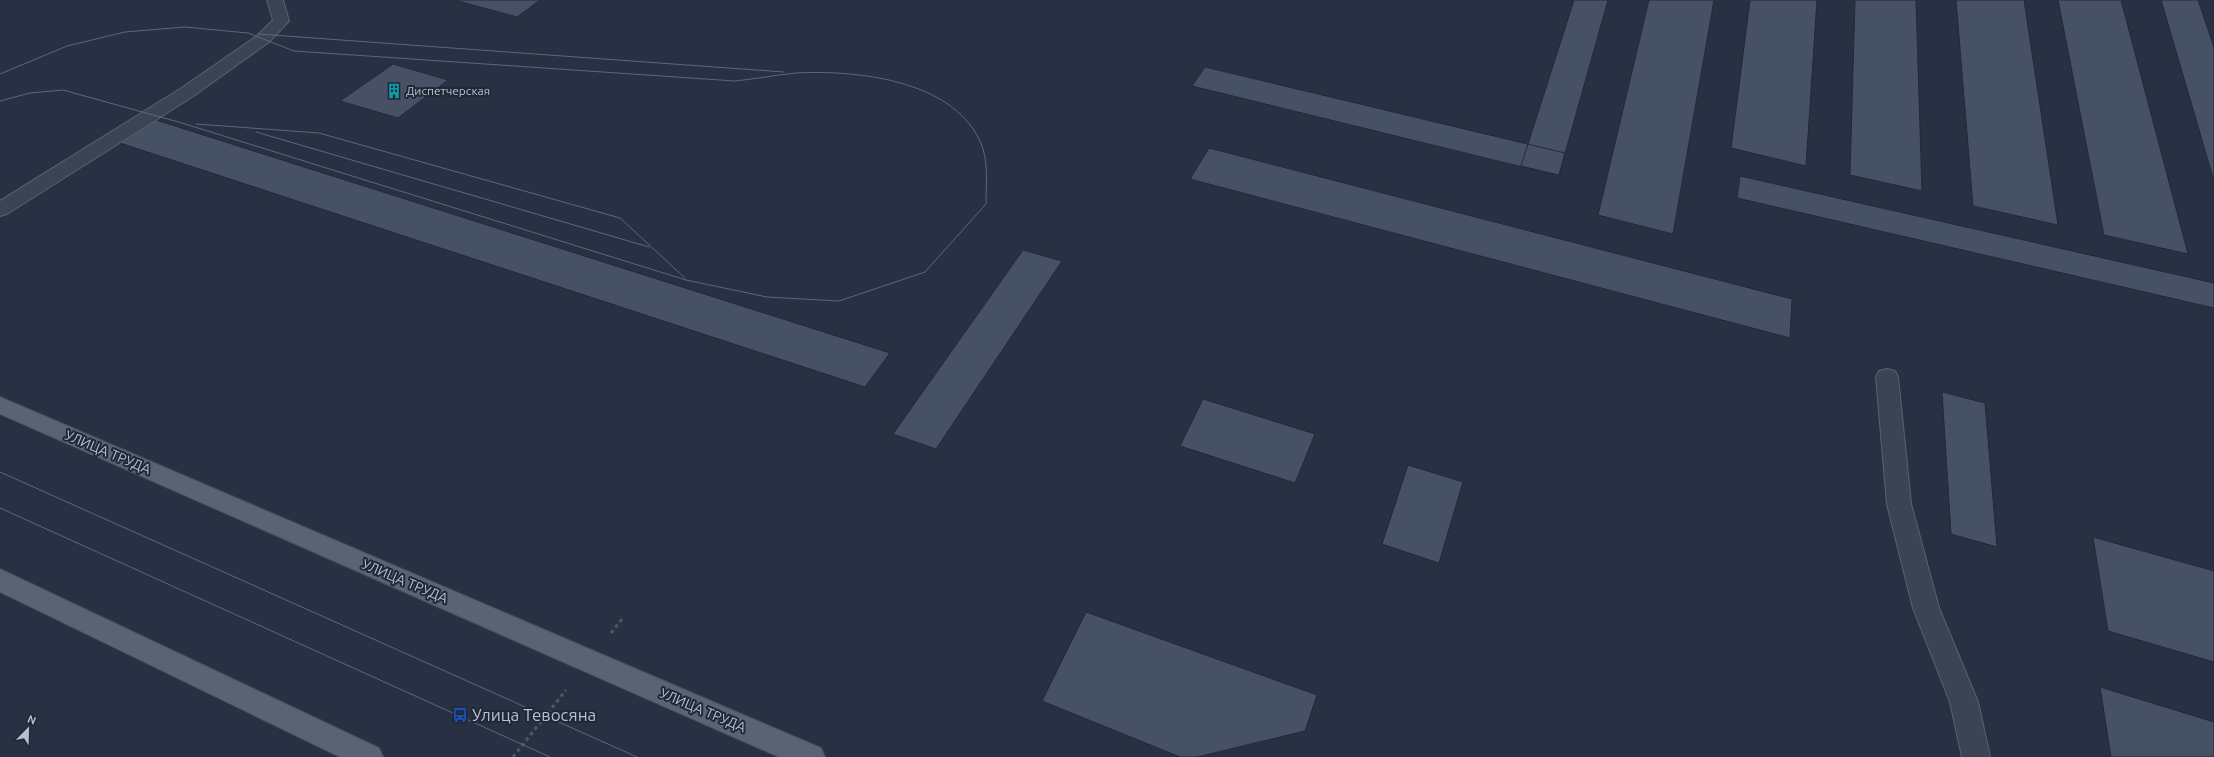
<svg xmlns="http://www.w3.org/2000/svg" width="2214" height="757" viewBox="0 0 2214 757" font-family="Ubuntu,sans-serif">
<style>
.building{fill:#465165;stroke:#222a3a}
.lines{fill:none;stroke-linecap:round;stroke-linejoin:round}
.minor-casing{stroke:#5a6170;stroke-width:2}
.major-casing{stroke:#454c5c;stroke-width:2}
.path{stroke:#485c60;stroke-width:3;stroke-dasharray:3.5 3.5;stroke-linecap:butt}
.minor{fill:#3c4453;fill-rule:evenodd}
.major{fill:#5a6373;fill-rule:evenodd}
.tram{stroke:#5e677a;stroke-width:1}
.labels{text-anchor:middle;stroke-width:4;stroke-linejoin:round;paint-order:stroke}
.far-poi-label{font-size:12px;fill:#b9bfcc;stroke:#202838;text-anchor:start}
.street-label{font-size:14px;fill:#b9bfcc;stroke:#202838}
.near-poi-label{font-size:17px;fill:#b9bfcc;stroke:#202838;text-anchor:start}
</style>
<rect width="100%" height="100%" fill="#273143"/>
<path class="building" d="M454,0H540L517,17Z
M1574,0H1608L1559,175L1521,166Z
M1649,0H1714L1673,234L1598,215Z
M1750,0H1817L1806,166L1731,148Z
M1855,0H1916L1922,191L1850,175Z
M1956,0H2024L2058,225L1973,206Z
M2058,0H2121L2188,254L2104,235Z
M2161,0H2198L2214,47V181Z
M393,64L448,80L398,118L340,101Z
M1205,67L1565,153L1559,176L1192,86Z
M156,120L890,353L865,387L120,143Z
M1209,148L1792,299L1790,338L1190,179Z
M1740,176L2214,283V308L1737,198Z
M1023,250L1062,261L936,449L893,434Z
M1942,392L1985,403L1997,547L1951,534Z
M1203,399L1315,434L1295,483L1180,446Z
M1408,465L1463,482L1439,563L1382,544Z
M2093,537L2214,571V662L2108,631Z
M1086,612L1317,695L1305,731L1197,757H1180L1042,701Z
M2100,687L2214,722V757H2111Z"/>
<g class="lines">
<g class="minor-casing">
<path id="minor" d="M267,0H283L289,21L269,42L192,97L7,214L0,216V201L180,89L257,36L273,20Z
M1887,369L1895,371L1898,377L1911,504L1939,608L1978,702L1990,757H1962L1950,702L1913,608L1887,504L1876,377L1879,371Z"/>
</g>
<g class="major-casing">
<path id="major" d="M0,397L821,748L825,757H779L0,414Z
M0,569L379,748L383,757H340L0,592Z"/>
</g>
<path class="path" d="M611,633L622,619
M513,757L566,690"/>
<use href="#minor" class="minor"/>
<use href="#major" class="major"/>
<path class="tram" d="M258,34L784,72
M0,74L67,46L125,32L185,27L248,33L294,51L735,81C755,79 775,75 796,73C855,70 951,79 980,141C989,160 986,183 986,204L925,272L839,301L767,297L686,280L182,123L63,90L30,93L0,101
M196,124L319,133L620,218L685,278
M256,132L649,247
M0,472L637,757
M0,508L550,757"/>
</g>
<defs>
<g id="building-bare" transform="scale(1.2)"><path d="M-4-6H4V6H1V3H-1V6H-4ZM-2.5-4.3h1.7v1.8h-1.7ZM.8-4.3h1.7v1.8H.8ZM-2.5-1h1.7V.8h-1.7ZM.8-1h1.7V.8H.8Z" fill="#0f9aa8" stroke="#202838" stroke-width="2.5" paint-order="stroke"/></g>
<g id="bus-bare" transform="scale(1.2)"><path d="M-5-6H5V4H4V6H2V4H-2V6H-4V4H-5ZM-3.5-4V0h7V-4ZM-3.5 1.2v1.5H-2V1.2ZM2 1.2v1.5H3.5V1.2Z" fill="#1a4fb4" stroke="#202838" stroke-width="2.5" paint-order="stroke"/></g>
</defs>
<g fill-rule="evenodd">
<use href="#building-bare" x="394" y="91"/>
<use href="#bus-bare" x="460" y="715"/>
</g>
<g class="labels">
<g class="far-poi-label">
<text x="406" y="95">Диспетчерская</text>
</g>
<g class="street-label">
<text transform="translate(108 452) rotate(23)" y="5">УЛИЦА ТРУДА</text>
<text transform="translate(405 581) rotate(23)" y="5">УЛИЦА ТРУДА</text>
<text transform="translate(703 710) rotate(23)" y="5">УЛИЦА ТРУДА</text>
</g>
<g class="near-poi-label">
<text x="472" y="721">Улица Тевосяна</text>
</g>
</g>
<g transform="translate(28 729) rotate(23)" stroke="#202838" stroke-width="3" paint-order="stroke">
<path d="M0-3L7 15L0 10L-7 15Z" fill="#b9bfcc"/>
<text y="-6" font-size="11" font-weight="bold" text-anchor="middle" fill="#b9bfcc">N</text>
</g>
</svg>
